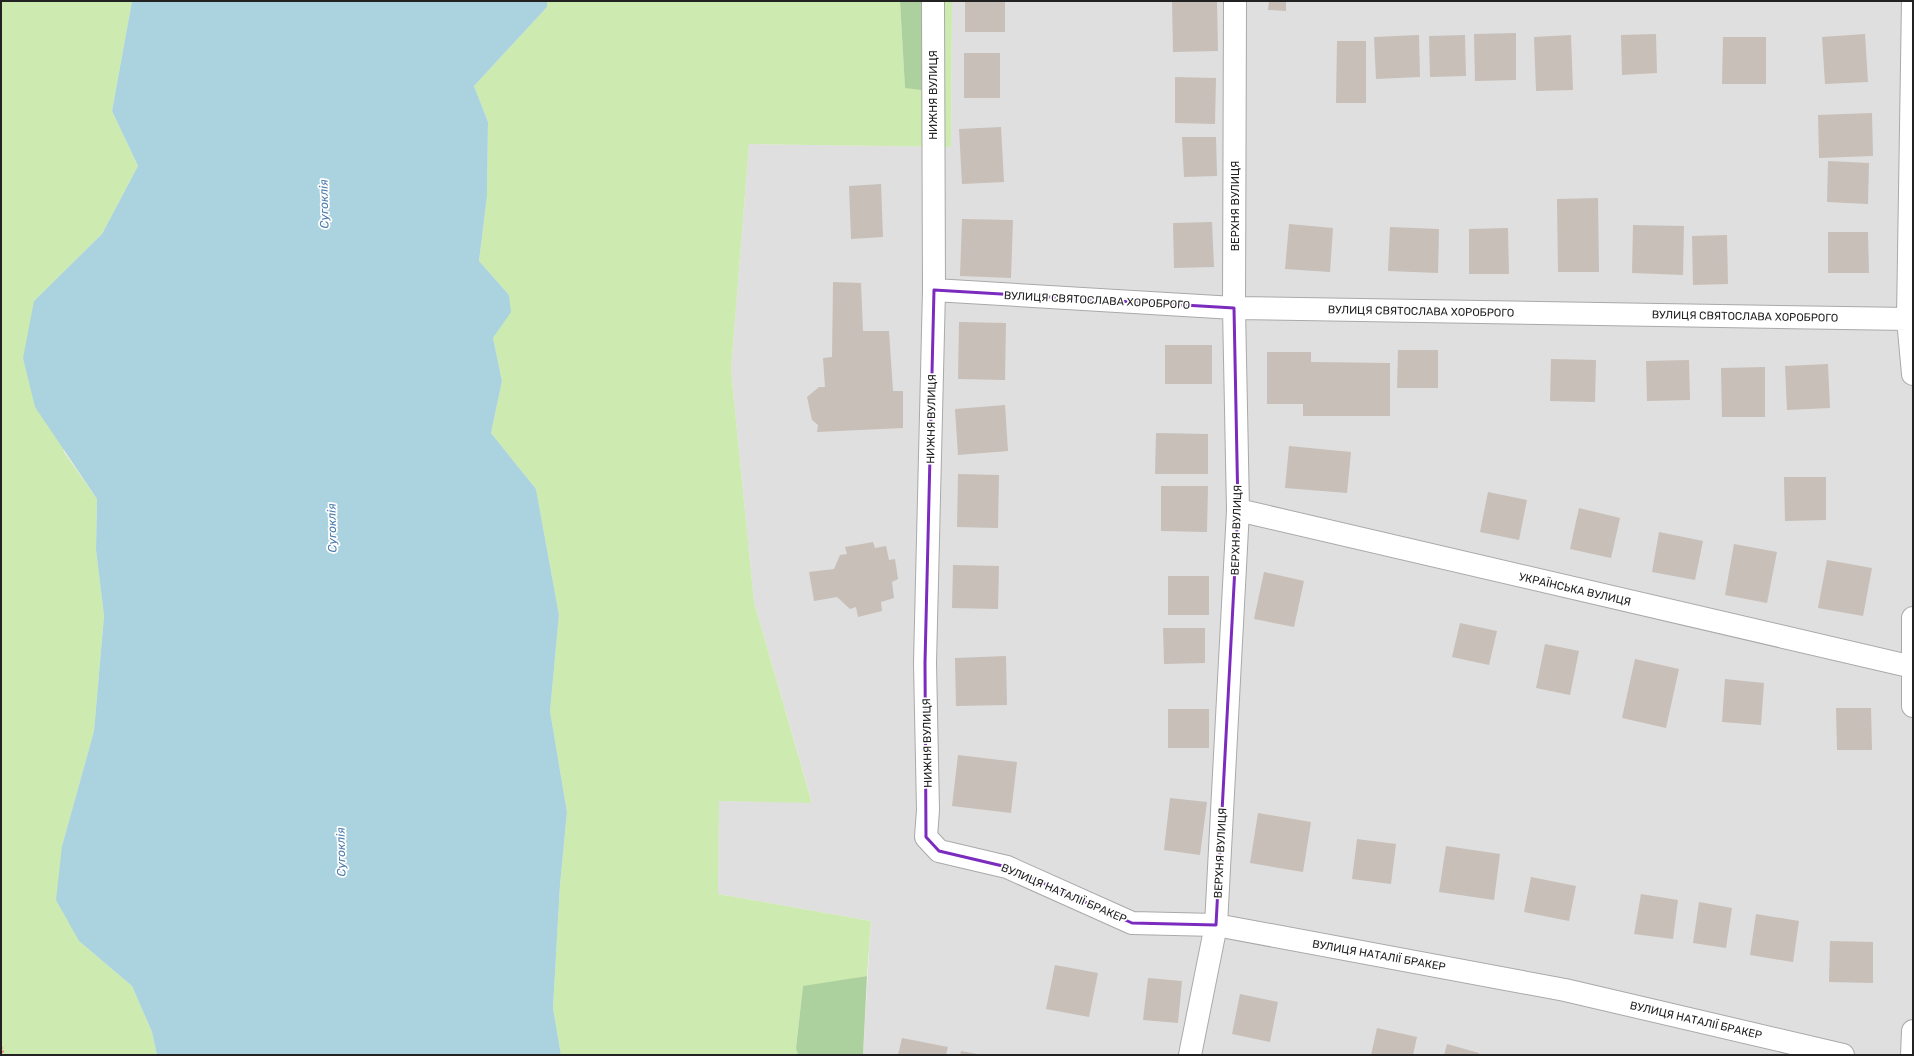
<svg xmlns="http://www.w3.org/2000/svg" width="1914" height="1056" viewBox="0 0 1914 1056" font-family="Rubik,sans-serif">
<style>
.residential{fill:#e0dfdf}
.grass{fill:#cdebb0}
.forest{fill:#add19e}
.water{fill:#aad3df}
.building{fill:#c7bfb8}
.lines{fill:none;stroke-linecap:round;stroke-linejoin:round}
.minor-casing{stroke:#a9a9a9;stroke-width:24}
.path{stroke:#fa8072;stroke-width:2.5;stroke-dasharray:2 2;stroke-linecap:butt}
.minor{stroke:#fff;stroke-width:22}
.marked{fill:none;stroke:#7b2cbf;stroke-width:3;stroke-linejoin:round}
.labels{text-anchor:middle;stroke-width:3.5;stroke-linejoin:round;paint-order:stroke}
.street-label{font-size:11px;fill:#222;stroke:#fff}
.water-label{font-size:12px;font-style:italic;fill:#4a7aab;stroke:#fff}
</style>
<rect width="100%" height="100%" fill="#f2efe9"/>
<path class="residential" d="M952,1H1913V1055H863L871,921L718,894L719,801L812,802L754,602L731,370L749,144L951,147Z"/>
<path class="grass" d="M1,1H132L112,111L138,166L102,234L34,301L64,452L97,499L96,550L104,616L94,731L62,846L79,941L132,986L152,1032L157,1055H1Z
M547,1H900L905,88L925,1H952L951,147L749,144L731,370L754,602L812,803L719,801L718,894L871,921L867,976L803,987L796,1047L798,1055H561L553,1008L560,885L567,812L550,711L559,615L536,489L491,433L502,381L493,338L510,312L509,295L479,261L487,196L488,122L474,86L547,7Z"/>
<path class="forest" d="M900,1H925L930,91L905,88Z
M867,976L863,1055H798L796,1048L803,986Z"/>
<path class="water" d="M132,1H547V7L474,86L488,122L487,196L479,261L509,295L511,312L493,338L502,381L491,433L536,489L559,615L550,711L567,812L560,885L553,1008L561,1055H157L152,1032L132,986L79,941L56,900L62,846L94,731L104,616L96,550L97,499L35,407L23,358L34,301L102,234L138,166L112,111Z"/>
<path class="building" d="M965,1H1005V32H965Z
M1172,1H1217L1218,51L1173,52Z
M1269,1H1286V11L1268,10Z
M1516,33V80L1475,81L1474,34Z
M1656,34L1657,73L1622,75L1621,35Z
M1865,34L1868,82L1825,84L1822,37Z
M1419,35L1420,77L1376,79L1374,37Z
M1465,35L1466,76L1430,77L1429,36Z
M1571,35L1573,90L1536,91L1534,37Z
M1723,37H1766V84H1722Z
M1337,41H1366V103H1336Z
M964,53H1000V98H964Z
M1175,77L1216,78L1215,124L1175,123Z
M1872,113L1873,156L1819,158L1818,115Z
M1001,127L1004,182L962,184L959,129Z
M1182,137H1216L1217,176L1184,177Z
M1828,161L1869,163L1868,204L1827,202Z
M881,184L883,237L851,239L849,186Z
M1598,198L1599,272H1558L1557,199Z
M962,219L1013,220L1011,278L960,276Z
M1212,222L1214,267L1174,268L1173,223Z
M1289,224L1333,228L1330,272L1285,269Z
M1633,225L1684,226L1683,275L1632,273Z
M1390,227L1439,229L1438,273L1388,271Z
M1508,228L1509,274H1469V229Z
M1828,232H1868L1869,273H1828Z
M1727,235L1728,284L1693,285L1692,236Z
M833,282L861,283L863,331H889L893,391H903V428L817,432L818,425L812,420L807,397L819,387H825L823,358L832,357Z
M959,322L1006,323L1005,380L958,379Z
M1165,345H1212V384H1165Z
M1398,350H1438V388H1397Z
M1267,352H1311V362L1390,363V416H1303V404H1267Z
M1551,359L1596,360L1595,402L1550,401Z
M1689,360L1690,400L1647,401L1646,361Z
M1828,364L1830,408L1787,410L1785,366Z
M1765,367V417H1722L1721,368Z
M1005,405L1008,451L958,455L955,409Z
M1156,433L1208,434V474H1155Z
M1289,446L1351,452L1347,493L1285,488Z
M958,474L999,475L998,528L957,527Z
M1784,477H1826V520L1785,521Z
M1161,486H1208L1207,532L1161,531Z
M1488,492L1527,500L1519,540L1480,532Z
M1579,508L1620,518L1611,558L1570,549Z
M1659,532L1703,541L1695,580L1652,572Z
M873,542L875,548L886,546L889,560L895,559L898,579L892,582L894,598L881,602L882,611L858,617L856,607L850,609L837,597L814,601L809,572L834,569L840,555L847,554L845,547Z
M1734,544L1777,552L1767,603L1725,595Z
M1827,560L1872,568L1863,616L1818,608Z
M953,565L999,566L998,609L952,608Z
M1264,572L1304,581L1294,627L1254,619Z
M1168,576H1209V615H1168Z
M1460,623L1497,631L1489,665L1452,657Z
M1163,628H1205V663L1164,664Z
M1545,644L1579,651L1570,695L1536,688Z
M1006,656L1007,705L956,706L955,658Z
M1635,659L1679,669L1666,728L1622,718Z
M1725,679L1764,683L1761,725L1722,722Z
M1836,708H1871L1872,750H1837Z
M1168,709H1209V748H1168Z
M958,755L1017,762L1011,813L952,806Z
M1170,798L1207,802L1200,855L1164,850Z
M1258,813L1311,822L1303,872L1250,863Z
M1357,839L1396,844L1391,884L1352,879Z
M1446,846L1500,854L1494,900L1439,892Z
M1531,877L1576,886L1569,921L1524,912Z
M1641,894L1678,900L1673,939L1634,934Z
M1699,902L1732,908L1726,948L1693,943Z
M1756,914L1799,921L1793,962L1750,955Z
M1830,941L1873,942V983L1829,982Z
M1055,965L1098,973L1089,1017L1046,1009Z
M1148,978L1182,981L1178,1023L1143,1020Z
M1240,994L1278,1002L1270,1042L1232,1034Z
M1377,1028L1417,1037L1413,1055H1371Z
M902,1038L948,1047L946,1055H898Z
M1447,1044L1479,1053V1055H1444Z
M961,1051L977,1054V1055H960Z"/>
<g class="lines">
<g class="minor-casing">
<path id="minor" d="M933,1L934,290L925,663L928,810L926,837L939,851L1007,867L1132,923L1216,925L1565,990L1843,1055
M1913,1L1908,319L1913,374
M934,290L1234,308L1908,319
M1238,510L1913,667
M1913,618V706
M1190,1055L1216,925L1238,510L1234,308L1235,1
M1912,1055L1913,1031"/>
</g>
<path class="path" d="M1,1047L4,1055"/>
<use href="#minor" class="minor"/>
</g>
<path class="marked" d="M934,290L1234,308L1238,510L1216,925L1132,923L1007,867L939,851L926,837L925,663Z"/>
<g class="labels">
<g class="street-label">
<text transform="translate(933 95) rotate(-90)" y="4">НИЖНЯ ВУЛИЦЯ</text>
<text transform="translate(1235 206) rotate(-90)" y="4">ВЕРХНЯ ВУЛИЦЯ</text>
<text transform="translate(1097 300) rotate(3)" y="4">ВУЛИЦЯ СВЯТОСЛАВА ХОРОБРОГО</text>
<text transform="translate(1421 311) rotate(1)" y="4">ВУЛИЦЯ СВЯТОСЛАВА ХОРОБРОГО</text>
<text transform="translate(1745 316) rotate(1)" y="4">ВУЛИЦЯ СВЯТОСЛАВА ХОРОБРОГО</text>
<text transform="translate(931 419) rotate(-89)" y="4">НИЖНЯ ВУЛИЦЯ</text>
<text transform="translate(1236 530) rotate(-88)" y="4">ВЕРХНЯ ВУЛИЦЯ</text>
<text transform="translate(1575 589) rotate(13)" y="4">УКРАЇНСЬКА ВУЛИЦЯ</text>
<text transform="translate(927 743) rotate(-91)" y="4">НИЖНЯ ВУЛИЦЯ</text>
<text transform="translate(1220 853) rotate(-87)" y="4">ВЕРХНЯ ВУЛИЦЯ</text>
<text transform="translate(1064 893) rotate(23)" y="4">ВУЛИЦЯ НАТАЛІЇ БРАКЕР</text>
<text transform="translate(1379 955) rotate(10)" y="4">ВУЛИЦЯ НАТАЛІЇ БРАКЕР</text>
<text transform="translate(1696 1020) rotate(13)" y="4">ВУЛИЦЯ НАТАЛІЇ БРАКЕР</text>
</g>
<g class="water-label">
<text transform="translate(324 204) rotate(-91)" y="4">Сугоклія</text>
<text transform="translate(332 528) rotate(-91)" y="4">Сугоклія</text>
<text transform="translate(341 852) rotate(-91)" y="4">Сугоклія</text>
</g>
</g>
<rect width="1914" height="1056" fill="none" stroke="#222222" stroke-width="4"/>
</svg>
